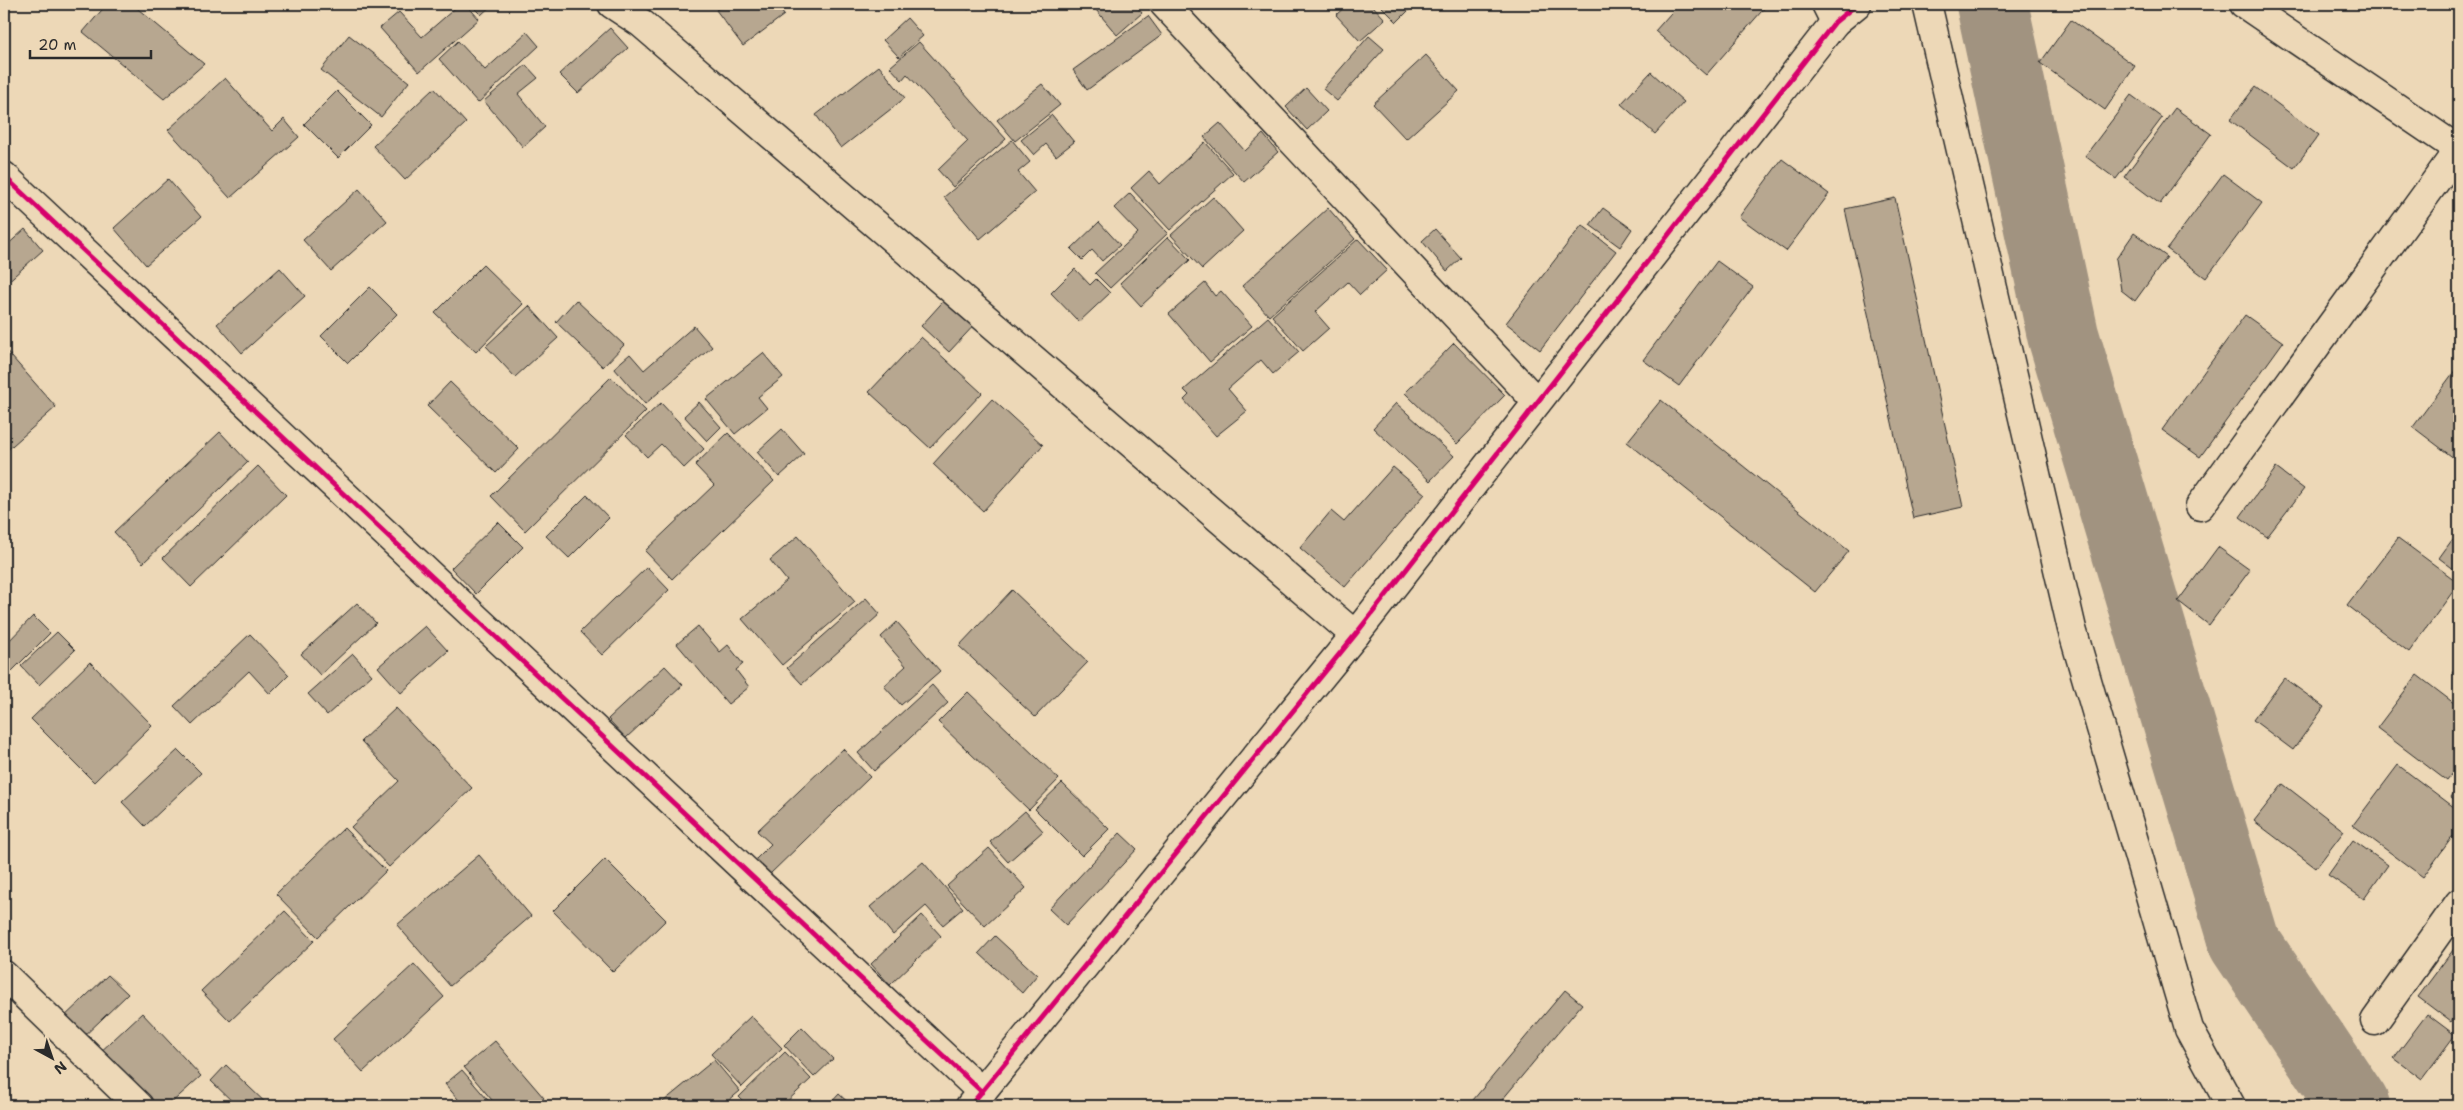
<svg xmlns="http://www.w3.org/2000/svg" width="2463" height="1110" viewBox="0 0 2463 1110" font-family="'Shantell Sans',sans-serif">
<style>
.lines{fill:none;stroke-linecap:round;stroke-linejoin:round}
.river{stroke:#a19380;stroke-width:72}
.building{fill:#b7a790;stroke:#2b2b2b}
.street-casing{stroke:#2b2b2b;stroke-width:31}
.secondary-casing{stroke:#2b2b2b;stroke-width:31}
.street{stroke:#edd8b7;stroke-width:28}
.secondary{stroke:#edd8b7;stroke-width:28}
.cycleway-casing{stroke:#edd8b7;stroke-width:8}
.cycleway{stroke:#d6006c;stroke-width:5}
</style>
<rect width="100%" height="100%" fill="#edd8b7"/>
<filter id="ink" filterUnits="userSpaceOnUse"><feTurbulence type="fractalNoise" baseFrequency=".02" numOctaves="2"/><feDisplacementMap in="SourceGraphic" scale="10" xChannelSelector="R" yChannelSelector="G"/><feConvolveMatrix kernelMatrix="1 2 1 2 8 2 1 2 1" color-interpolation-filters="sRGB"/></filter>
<g filter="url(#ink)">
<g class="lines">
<path class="river" d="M1992,4L2063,335L2244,942L2354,1106"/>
</g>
<path class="building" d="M107,4H132L204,64L164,99L83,32Z
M460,4H466L479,19L419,72L380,28L399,12L422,37Z
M470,4H493L481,15Z
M725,4H776L784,15L743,46L716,10Z
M963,4H976L968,10Z
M1091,4H1135L1142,13L1117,35Z
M1348,4H1371L1385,19L1360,41L1336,15Z
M1379,4H1415L1397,22Z
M1679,4H1768L1706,75L1655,31Z
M2291,4H2306L2301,11Z
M1148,16L1162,35L1087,90L1073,70Z
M907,18L923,36L899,57L883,40Z
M2071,20L2135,66L2105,110L2040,63Z
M610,28L628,48L578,93L559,74Z
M527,32L539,46L478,103L439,59L458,41L485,70Z
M349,35L409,82L381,117L321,70Z
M1369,36L1384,49L1337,101L1323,89Z
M919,42L1006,139L953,187L938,170L968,141L907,74L902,80L890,67Z
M1426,55L1459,91L1406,139L1373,104Z
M526,65L538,78L518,94L545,127L523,147L484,101Z
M879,66L905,98L841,148L816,115Z
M1651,72L1684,102L1655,134L1621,104Z
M225,78L272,131L284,119L299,137L230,198L168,130Z
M1042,84L1060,105L1015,141L997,120Z
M2255,87L2319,135L2294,168L2230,120Z
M434,88L466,123L405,180L373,146Z
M1306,88L1327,111L1307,130L1286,107Z
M337,91L371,125L338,158L304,124Z
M2131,95L2162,118L2116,179L2085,156Z
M2175,108L2211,134L2160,204L2124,177Z
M1052,115L1074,142L1056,156L1046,144L1034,155L1021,140Z
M1220,123L1245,151L1263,134L1278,152L1244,182L1204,137Z
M1012,140L1030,162L1018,172L1035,192L980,239L944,197Z
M1205,142L1233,173L1170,230L1131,188L1149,171L1160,184Z
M1782,159L1829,194L1786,251L1739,217Z
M2223,174L2262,203L2206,278L2167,249Z
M168,179L201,217L146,265L114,228Z
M359,189L387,221L331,271L303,240Z
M1130,193L1168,233L1110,288L1095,273L1138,233L1114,208Z
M1213,197L1243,231L1202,269L1171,235Z
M1895,198L1963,507L1913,518L1845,209Z
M1328,208L1355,239L1269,316L1242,286Z
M1603,208L1632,229L1620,247L1590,225Z
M1099,222L1120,245L1102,261L1092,250L1082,260L1071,249Z
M1582,225L1616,251L1540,350L1506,323Z
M25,229L43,250L4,285V248Z
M1435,229L1461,258L1447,271L1422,241Z
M2134,233L2167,257L2135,301L2121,290L2116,259Z
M1168,237L1190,260L1141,306L1120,283Z
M1358,239L1387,270L1360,295L1348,282L1315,312L1329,328L1303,351L1272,316Z
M1717,261L1753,287L1679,386L1643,360Z
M483,265L523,304L476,352L435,313Z
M280,268L305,296L242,353L217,324Z
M1075,269L1090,285L1096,279L1110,293L1079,322L1051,293Z
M1205,283L1215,296L1221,291L1252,326L1210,362L1169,314Z
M370,287L397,314L348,363L321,336Z
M949,295L978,321L949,352L921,326Z
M576,300L624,345L603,367L556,322Z
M529,306L558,338L515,377L486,346Z
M2245,315L2283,342L2200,457L2162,430Z
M1268,317L1299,352L1273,374L1261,360L1228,389L1247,411L1216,436L1184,400L1189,395L1184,390Z
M694,326L712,347L645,404L614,368L630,354L644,370Z
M921,337L982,393L930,448L869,392Z
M1454,343L1505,395L1457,444L1405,393Z
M4,348L56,407L4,453Z
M763,353L783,377L758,397L767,408L735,434L706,399Z
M2459,365V462L2413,427Z
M611,377L646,411L525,531L491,496Z
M450,382L519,449L496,473L427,406Z
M992,399L1043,445L983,511L933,464Z
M1661,400L1849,551L1815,592L1627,442Z
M699,402L721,427L707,441L684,416Z
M661,403L704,449L684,468L661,444L647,457L626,435Z
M1396,403L1454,456L1430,481L1373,428Z
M782,429L804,454L779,477L757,452Z
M220,432L248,462L143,563L114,532Z
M728,433L774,481L672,579L645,551L714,485L695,465Z
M258,466L286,495L191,587L163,558Z
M1393,467L1425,494L1345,587L1300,548L1331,511L1344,522Z
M2276,468L2304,489L2267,537L2240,517Z
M587,495L609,518L569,558L546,536Z
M498,522L523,547L476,594L451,568Z
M798,536L855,602L782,665L742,619L787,581L770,560Z
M2398,538L2459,583L2409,652L2347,605Z
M2452,540L2459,545V573L2439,558Z
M2218,547L2250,570L2209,625L2178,601Z
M647,567L669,590L602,655L580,632Z
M1012,590L1088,662L1035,717L959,646Z
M866,598L880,614L802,684L787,668Z
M357,603L376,623L320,675L301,654Z
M33,616L50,633L4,679V646Z
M897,622L940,671L901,705L884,686L906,666L881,637Z
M425,626L448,651L401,693L378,667Z
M698,626L720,652L728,645L743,664L736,670L749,687L728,704L677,644Z
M57,632L75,650L39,685L21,666Z
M250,634L289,675L270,694L249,671L192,725L174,706Z
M353,654L372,675L327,715L308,694Z
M90,662L152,725L94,782L31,719Z
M2459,664V678L2452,673Z
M665,666L683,685L626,738L608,719Z
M2417,675L2459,707V765L2447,781L2377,728Z
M2284,678L2324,707L2293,750L2253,720Z
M932,685L948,703L874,771L858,753Z
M968,692L1059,779L1029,810L938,722Z
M396,708L472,788L389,867L351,827L399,781L361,741Z
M843,749L870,777L769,875L755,860L771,844L757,831Z
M178,750L201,773L145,826L122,802Z
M2398,765L2459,811V828L2423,877L2353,825Z
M1062,783L1109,829L1082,856L1035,809Z
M2283,784L2344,831L2316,868L2254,821Z
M2459,786V803L2451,797Z
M1025,811L1043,831L1008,862L990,842Z
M344,828L386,871L318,937L276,894Z
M1120,833L1137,849L1066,925L1049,909Z
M2353,840L2388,865L2364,899L2328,875Z
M989,848L1026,888L985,926L947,886Z
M479,855L531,916L450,986L397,925Z
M605,859L666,920L613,972L553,911Z
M923,862L963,908L943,925L926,906L893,935L870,907Z
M285,911L314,941L230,1021L201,991Z
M922,915L941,936L890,985L871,964Z
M995,936L1037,975L1022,993L979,953Z
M2459,942V1012L2451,1022L2418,997Z
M414,964L444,997L363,1072L333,1039Z
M108,975L128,994L79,1041L60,1021Z
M1565,990L1582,1004L1497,1106H1468Z
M142,1013L201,1076L168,1106H145L97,1055Z
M2427,1014L2455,1035L2422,1079L2394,1058Z
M751,1016L782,1048L742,1087L711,1054Z
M802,1027L833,1059L814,1077L784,1045Z
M495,1041L544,1098L534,1106H497L464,1067Z
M785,1052L811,1079L782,1106H748L739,1097Z
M714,1060L740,1091L722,1106H658Z
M226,1065L269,1106H237L211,1081Z
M462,1070L493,1106H464L445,1084Z
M839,1094L852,1106H828Z"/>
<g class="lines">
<g class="street-casing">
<path id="street" d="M612,4L641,23L1355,635
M1164,4L1537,402
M1826,4L1835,22
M1927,4L2072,629L2189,1029L2231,1106
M2244,4L2459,150
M4,176L982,1092
M2200,506L2459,149
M4,975L139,1106
M2375,1021L2459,903"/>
</g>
<g class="secondary-casing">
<path id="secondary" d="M970,1106L1355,635L1835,22L1857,4"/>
</g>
<use href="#street" class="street"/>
<use href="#secondary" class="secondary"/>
<g class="cycleway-casing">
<path id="cycleway" d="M4,176L982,1092
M970,1106L1355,635L1835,22L1857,4"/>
</g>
<use href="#cycleway" class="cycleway"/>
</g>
</g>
<rect width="2463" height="1110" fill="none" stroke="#edd8b7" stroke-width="20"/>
<rect x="10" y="10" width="2443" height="1090" fill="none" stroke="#2b2b2b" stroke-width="2" filter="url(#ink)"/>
<g transform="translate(52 1058) rotate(140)" stroke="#edd8b7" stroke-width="4" paint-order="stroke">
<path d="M0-4L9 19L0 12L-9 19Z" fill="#2b2b2b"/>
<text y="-8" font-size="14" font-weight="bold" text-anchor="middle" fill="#2b2b2b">N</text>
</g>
<path d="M30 50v8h121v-8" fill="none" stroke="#2b2b2b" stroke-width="2.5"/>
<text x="38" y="50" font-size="15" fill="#2b2b2b" stroke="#edd8b7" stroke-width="4" paint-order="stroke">20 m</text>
</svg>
